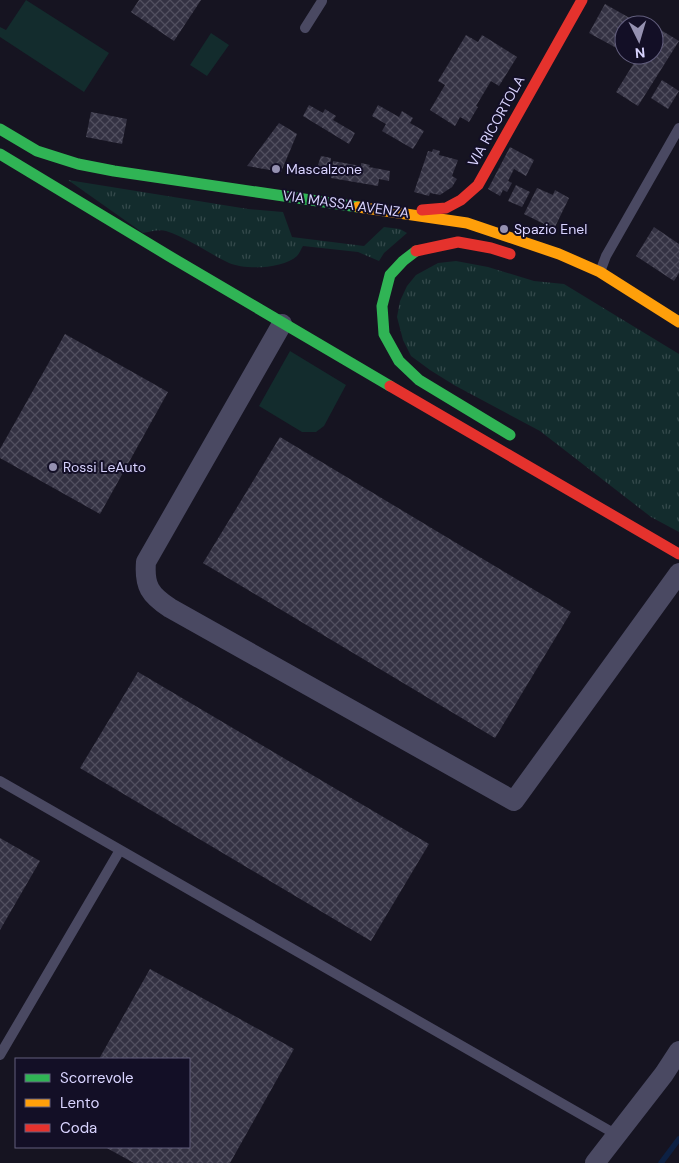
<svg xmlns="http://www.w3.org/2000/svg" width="679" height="1163" viewBox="0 0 679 1163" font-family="'DM Sans',sans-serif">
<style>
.grass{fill:url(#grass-tufts)}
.garden{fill:#132c2d}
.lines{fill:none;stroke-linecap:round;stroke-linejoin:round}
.stream{stroke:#0d2144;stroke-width:5.5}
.building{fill:url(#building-cross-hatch)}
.lane{stroke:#4a4962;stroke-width:10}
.street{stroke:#4a4962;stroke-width:20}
.fast{stroke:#30b455;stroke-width:11}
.slow{stroke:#ff9f0a;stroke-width:11}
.jam{stroke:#e5322d;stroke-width:11}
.poi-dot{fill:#9591b1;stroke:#130f26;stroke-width:2}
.labels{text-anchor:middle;stroke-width:4;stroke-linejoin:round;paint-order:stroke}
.street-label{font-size:14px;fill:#d9d4ff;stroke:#130f26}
.poi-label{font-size:14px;fill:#d9d4ff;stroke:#130f26;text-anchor:start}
</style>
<defs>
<pattern id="grass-tufts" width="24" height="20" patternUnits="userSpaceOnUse" patternTransform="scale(1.25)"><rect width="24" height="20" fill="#132c2d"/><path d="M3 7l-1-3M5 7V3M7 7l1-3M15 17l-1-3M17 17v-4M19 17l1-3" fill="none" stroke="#354a4c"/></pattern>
<pattern id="building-cross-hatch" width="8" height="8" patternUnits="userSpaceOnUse" patternTransform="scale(1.25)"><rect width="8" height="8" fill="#343243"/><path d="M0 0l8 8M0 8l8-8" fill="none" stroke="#514f5f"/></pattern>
</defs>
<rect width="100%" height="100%" fill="#161421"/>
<path class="grass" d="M68,180L248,209L283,212L292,237L364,246L384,227L400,229L407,233L384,253L379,261L358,252L303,246C301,249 299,254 297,256C283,269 245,270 229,263C208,253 188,238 166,231C159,229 150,232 143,233Z
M456,261L488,267L534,281L564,284L679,354V532L651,517L540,431L454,385L430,370L411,356L403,340L397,317L400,301L407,286L416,275L438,263Z"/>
<path class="garden" d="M26,0L109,53L84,92L0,37V27L6,30Z
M211,33L229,45L207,76L190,65Z
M290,351L346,385L324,426L316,432H302L259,406Z"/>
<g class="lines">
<path class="stream" d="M661,1163L679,1139"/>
</g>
<path class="building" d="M139,0H201L174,41L131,12Z
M605,4L642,25H624V47L622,51L589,33Z
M656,27L679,41L638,106L616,92L639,55H654V31Z
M466,35L478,42L482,35L517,57L499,86L491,81L476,106L478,107L469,122L460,117L455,126L430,110L445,85L438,81Z
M662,80L679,91L668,109L651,98Z
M309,105L323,113L325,109L336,116L333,120L355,133L349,144L303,116Z
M378,105L399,117L402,111L413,118L410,123L424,131L413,149L382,131L386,124L372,116Z
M91,112L127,119L122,144L86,137Z
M279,123L297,134L281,172L247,166Z
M510,147L534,160L526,176L514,169L508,181L512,183L507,192L503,190L500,196L488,189Z
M433,149L440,151L439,155L458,160L452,176L457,179L452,187L440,195L430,193L429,196L414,192L428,151L432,152Z
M321,156L331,158L328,176L315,174Z
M333,161L361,166V163L370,165L369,167L390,171L389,181L379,179L378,186L331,178Z
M516,185L530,192L522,207L508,201Z
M537,188L553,195L555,190L569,198L554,229L524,214Z
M654,227L679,244V273L674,281L636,256Z
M65,334L168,392L100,514L0,458V449Z
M280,437L571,612L495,738L203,563Z
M138,672L429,844L371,941L80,768Z
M0,838L40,861L0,930Z
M150,969L294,1049L230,1163H134L105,1147H189V1059H99Z"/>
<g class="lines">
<path class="lane" d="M305,28L322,1
M600,272L606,256L679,128
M0,781L617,1135
M0,1055L120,850"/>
<path class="street" d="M282,324L146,562C144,586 150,595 170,608L514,801L679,573
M595,1163L664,1074L679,1051"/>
<path class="fast" d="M0,129L37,151L78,164L114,171L358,207
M0,154L169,256L390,386
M416,251L403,261L390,275L382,306L384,334L399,361L419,380L510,435"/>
<path class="slow" d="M358,207L467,223L559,254L600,272L679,322"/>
<path class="jam" d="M422,210L446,208L461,200L478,185L582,0
M416,251L458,242L491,248L510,254
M390,386L679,554"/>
</g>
<g class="poi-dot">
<circle cx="276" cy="169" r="5"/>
<circle cx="504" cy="229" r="5"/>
<circle cx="53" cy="467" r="5"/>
</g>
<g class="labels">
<g class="street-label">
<text transform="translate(496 121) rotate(-61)" y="5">VIA RICORTOLA</text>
<text transform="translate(346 204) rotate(8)" y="5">VIA MASSA AVENZA</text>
</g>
<g class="poi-label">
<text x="286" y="174">Mascalzone</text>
<text x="514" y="234">Spazio Enel</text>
<text x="63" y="472">Rossi LeAuto</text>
</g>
</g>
<rect x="15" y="1058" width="175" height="90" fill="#130f26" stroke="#625e7d"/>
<rect x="25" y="1074" width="25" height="8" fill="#30b455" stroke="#625e7d"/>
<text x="60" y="1083" font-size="15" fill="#d9d4ff">Scorrevole</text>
<rect x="25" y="1099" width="25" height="8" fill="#ff9f0a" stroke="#625e7d"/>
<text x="60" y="1108" font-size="15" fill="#d9d4ff">Lento</text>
<rect x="25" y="1124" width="25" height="8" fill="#e5322d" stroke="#625e7d"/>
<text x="60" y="1133" font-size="15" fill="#d9d4ff">Coda</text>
<g transform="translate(639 40) rotate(175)"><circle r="24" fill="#130f26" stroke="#625e7d"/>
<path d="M0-4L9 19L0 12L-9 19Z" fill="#9591b1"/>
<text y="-8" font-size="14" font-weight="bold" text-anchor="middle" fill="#d9d4ff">N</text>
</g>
</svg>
